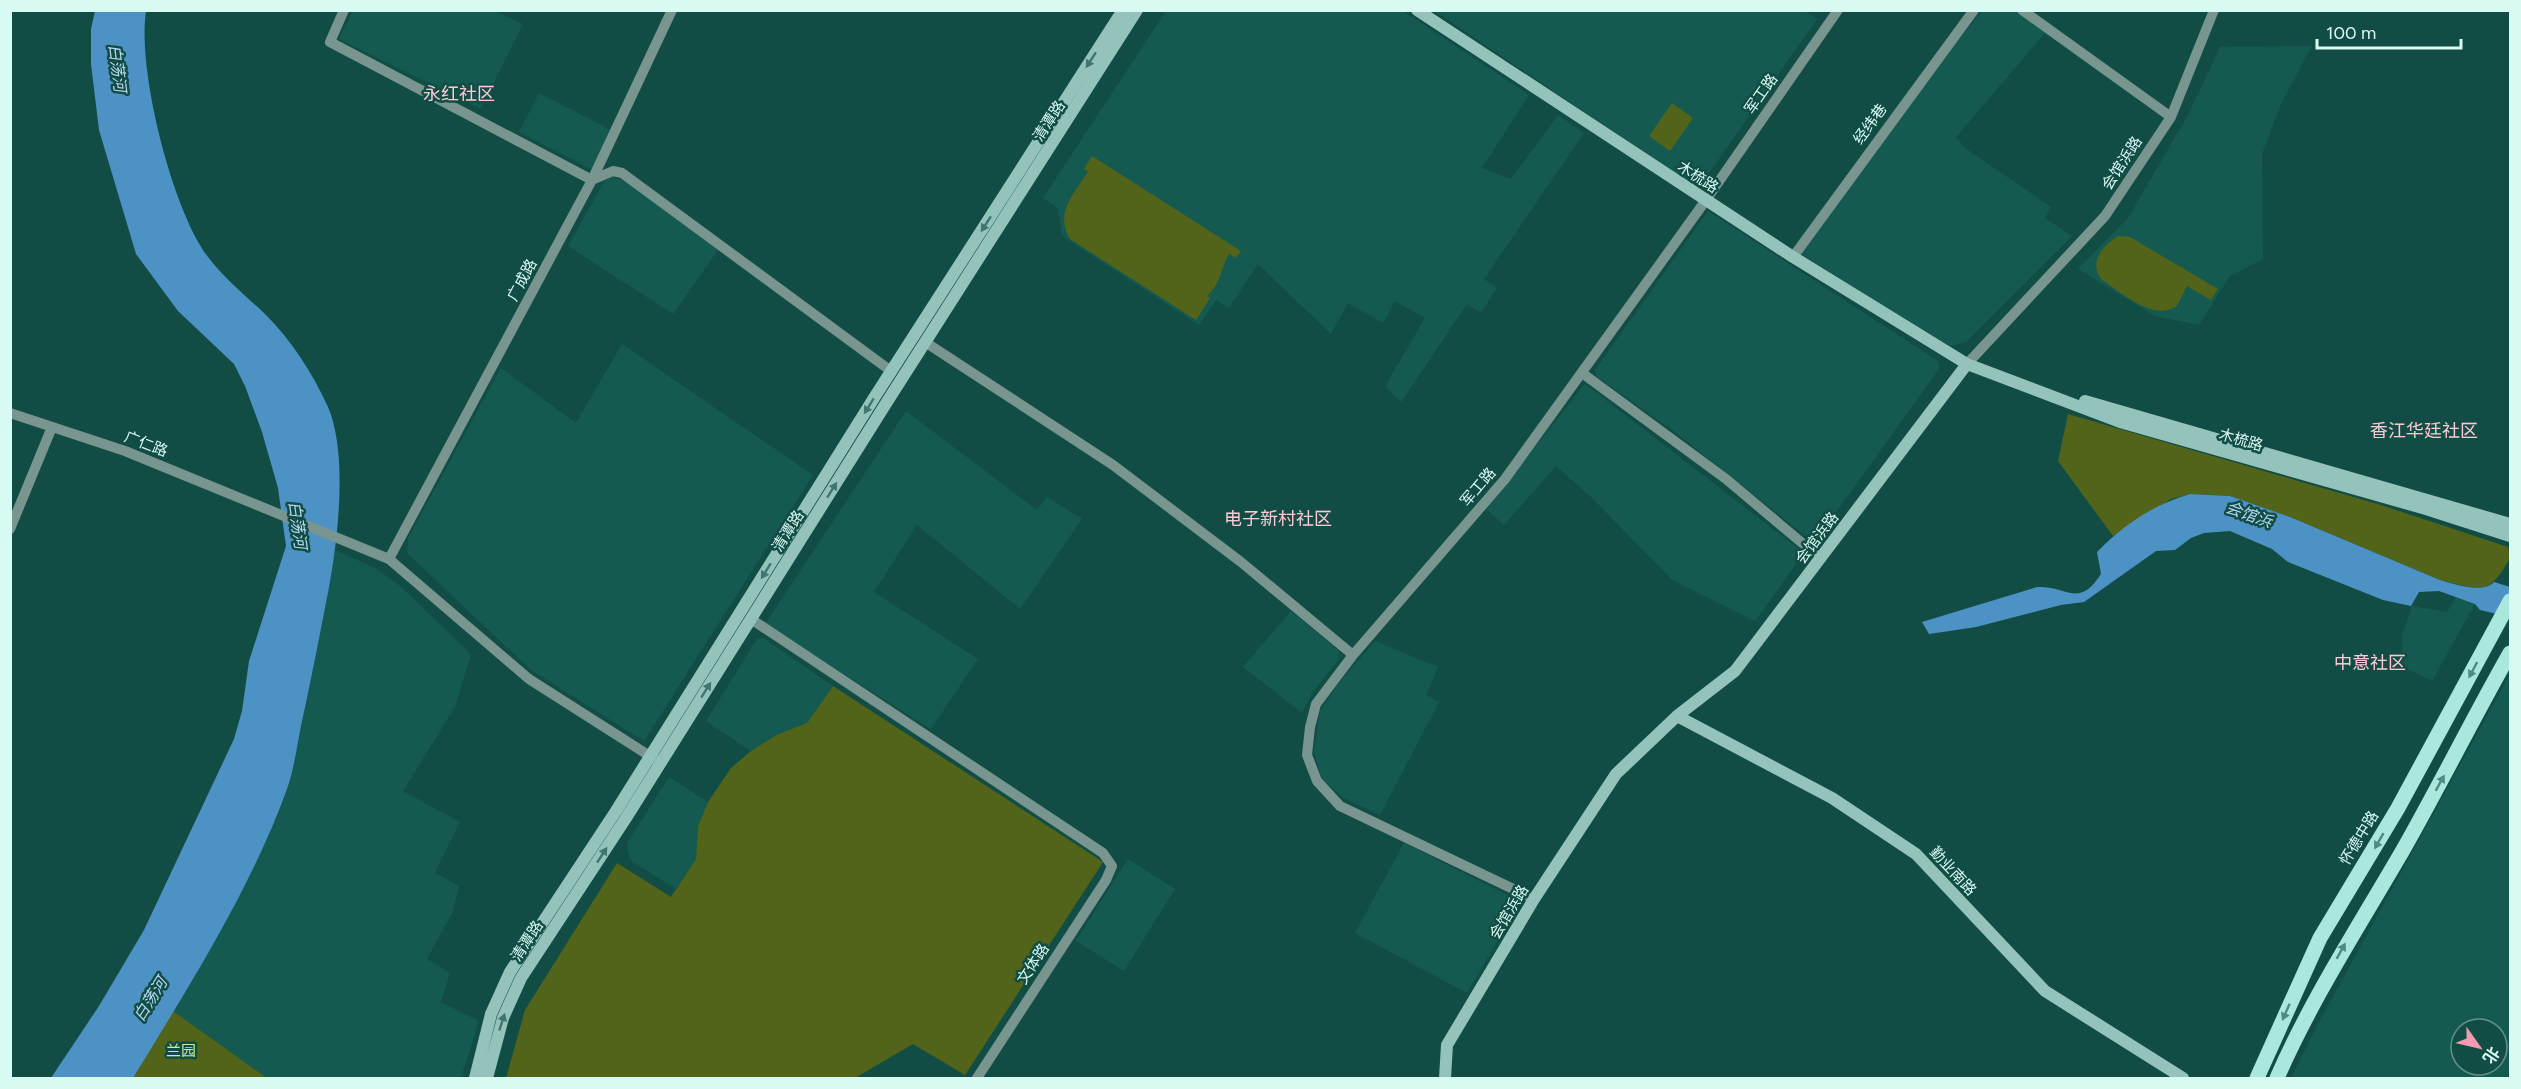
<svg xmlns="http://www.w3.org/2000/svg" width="2521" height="1089" viewBox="0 0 2521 1089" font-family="Figtree,'Noto Sans SC',sans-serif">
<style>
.built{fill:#145a51;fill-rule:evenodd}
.green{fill:#51641a}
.water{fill:#4d92c5}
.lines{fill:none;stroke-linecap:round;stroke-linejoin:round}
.street{stroke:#789590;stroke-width:10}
.secondary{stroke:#94c3bb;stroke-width:12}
.primary{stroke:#aae7dc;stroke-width:15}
.oneway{fill:#40766e}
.oneway2{fill:#4f8b81}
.labels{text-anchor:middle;stroke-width:5;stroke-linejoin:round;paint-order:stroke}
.street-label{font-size:15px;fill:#d7faf3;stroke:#124d45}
.park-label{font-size:15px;fill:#cfef87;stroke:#124d45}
.water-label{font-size:16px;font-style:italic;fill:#b6d8f4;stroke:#124d45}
.quarter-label{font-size:18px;fill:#fcc9d4;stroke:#124d45}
</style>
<rect width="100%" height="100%" fill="#124d45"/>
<path class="built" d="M1804,10L1817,19L1698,189L1435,11Z
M353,11H495L523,24L481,109L339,39Z
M1166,11H1403L1529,95L1482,168L1511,179L1558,115L1584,133L1484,279L1497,288L1481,313L1467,304L1401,402L1385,386L1425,318L1395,301L1383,323L1348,303L1331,334L1258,264L1229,308L1216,300L1199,325L1062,236L1058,208L1043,198Z
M1982,11H2016L2045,33L1956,137L1965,148L2051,207L2045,218L2072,236L1966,342L1951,346L1910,323L1800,253L1927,78Z
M2312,46L2282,102L2262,154L2263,259L2230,276L2199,325L2155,316L2078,269L2128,218L2189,113L2220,47Z
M539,93L611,130L591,169L519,132Z
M611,177L626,181L718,250L673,314L568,246L605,180Z
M1708,211L1938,361L1939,369L1814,543L1675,432L1596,376L1595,370Z
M622,344L813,475L644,741L531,670L407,553L408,538L501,368L576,423Z
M1585,384L1804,553L1755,621L1672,580L1591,497L1556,466L1504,525L1486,509Z
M906,411L1037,510L1047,497L1082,519L1020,609L917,525L874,592L978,659L931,729L765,624Z
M335,550L377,569L400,586L471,654L455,707L403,791L460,822L435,873L459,886L452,913L427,959L450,973L441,1002L479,1021L461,1078H267L173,1011L249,878L288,785Z
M2456,597L2475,604L2432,681L2403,667L2402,636L2412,606L2447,612Z
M1291,611L1339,651V659L1312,693L1302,713L1243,667Z
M763,638L833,686L807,723L776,735L751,751L706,721L757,639Z
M1375,641L1438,667L1426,695L1439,702L1380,815L1344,798L1321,778L1314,750L1320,711L1338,684Z
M2510,674V1067L2507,1078H2291L2319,1022ZM2461,1029H2497V1065H2461Z
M669,777L708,802L698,826L696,859L676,889L630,860L627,843Z
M1404,843L1513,898L1518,906L1467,993L1355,933Z
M1128,859L1175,889L1124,971L1076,941Z"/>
<path class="green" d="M1672,103L1693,118L1670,151L1649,136Z
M1092,156L1241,251L1236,258L1229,254C1220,269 1221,284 1207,296L1210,298L1196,320L1070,239C1054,213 1074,194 1088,172L1084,169Z
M2118,236L2130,237L2218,289L2211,300L2187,286L2177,306C2153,322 2123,293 2102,280C2088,263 2102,246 2118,236Z
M2068,414L2381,505L2508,547L2510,558C2488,597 2482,590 2440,580L2290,517L2230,496L2190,494L2171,499L2113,536L2058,461Z
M833,686L1103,862L965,1075L913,1044L855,1078H506L525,1010L617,863L671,897L696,859L698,826L708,802L731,768L751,751L776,735L807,723Z
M173,1011L267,1078H133Z"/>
<path class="water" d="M95,11H146C137,70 172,209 208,257C225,279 246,296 266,315C292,341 313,374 328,407C348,454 338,538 329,587C320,634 311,680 301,726C297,746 294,769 287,789C250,891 189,986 133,1078H51L99,1006L144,930L234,739L242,711L249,661L286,546L278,488L262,432L245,386L234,364L178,311L136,254L99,130L91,64V29Z
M2190,494L2230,496L2290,517L2440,580C2454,584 2482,594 2494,582L2510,587V617L2480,610L2475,604L2439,591L2419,592L2411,606L2383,600L2288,562L2272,549L2230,531L2204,533L2191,538L2175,550L2156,551L2084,602L2061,605L1976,627L1929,634L1922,622L2037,587C2069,586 2078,609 2101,574L2097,552C2122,526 2154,504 2190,494Z"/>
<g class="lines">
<path class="street" d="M344,10L330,42L592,180L613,171L622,173L891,371
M2022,10L2171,117
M1793,257L1974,10
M925,342L1113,465L1241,562L1353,655
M1967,364L2105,216L2171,117L2214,10
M1582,373L1726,479L1820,558
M10,413L125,451L389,559L529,679L656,760
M10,529L52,427
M389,559L592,180L672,10
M751,619L1103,853L1112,866L1106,880L977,1078
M1534,899L1340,806L1317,781L1307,755L1310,727L1316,704L1353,655L1505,479L1706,200L1838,10"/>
<path class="secondary" d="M1417,10L1793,257L1967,364L2120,422L2426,509L2510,536
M2085,401L2510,524
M1677,716L1832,798L1916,854L2045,991L2183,1078
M475,1078L491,1014L510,972L616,811L874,398L1123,10
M487,1078L503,1018L521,978L626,818L885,405L1137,10
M1445,1078L1447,1045L1534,899L1616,774L1677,716L1735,671L1967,364"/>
<path class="primary" d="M2257,1078L2320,938L2398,808L2510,601
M2277,1078C2312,998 2359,926 2403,850C2440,785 2473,718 2510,653"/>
</g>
<defs><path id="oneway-solid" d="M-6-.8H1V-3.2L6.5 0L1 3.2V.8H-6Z" transform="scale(1.5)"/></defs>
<g class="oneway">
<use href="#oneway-solid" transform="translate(1091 60) rotate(123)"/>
<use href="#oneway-solid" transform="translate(986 224) rotate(123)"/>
<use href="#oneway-solid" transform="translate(869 406) rotate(122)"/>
<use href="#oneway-solid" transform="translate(832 490) rotate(-58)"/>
<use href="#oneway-solid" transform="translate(766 571) rotate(122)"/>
<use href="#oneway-solid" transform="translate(706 690) rotate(-58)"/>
<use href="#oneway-solid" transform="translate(602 855) rotate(-57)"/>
<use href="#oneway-solid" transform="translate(502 1022) rotate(-72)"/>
</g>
<g class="oneway2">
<use href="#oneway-solid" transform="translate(2473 670) rotate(118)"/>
<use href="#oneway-solid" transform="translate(2440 783) rotate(-61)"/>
<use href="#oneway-solid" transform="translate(2379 841) rotate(120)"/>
<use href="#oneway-solid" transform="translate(2341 951) rotate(-61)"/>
<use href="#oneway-solid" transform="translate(2286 1012) rotate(114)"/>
</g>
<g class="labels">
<g class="street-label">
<text transform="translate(1761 94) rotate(-55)" y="5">军工路</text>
<text transform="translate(1049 121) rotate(-57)" y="5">清潭路</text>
<text transform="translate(1870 124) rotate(-54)" y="5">经纬巷</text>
<text transform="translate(2122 163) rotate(-57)" y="5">会馆浜路</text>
<text transform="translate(1698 177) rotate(33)" y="5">木梳路</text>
<text transform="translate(522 280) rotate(-62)" y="5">广成路</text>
<text transform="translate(2241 440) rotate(16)" y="5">木梳路</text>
<text transform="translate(146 444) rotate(21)" y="5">广仁路</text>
<text transform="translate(1478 487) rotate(-50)" y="5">军工路</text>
<text transform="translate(788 531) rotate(-58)" y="5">清潭路</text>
<text transform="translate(1817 538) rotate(-53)" y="5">会馆浜路</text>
<text transform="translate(2359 838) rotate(-59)" y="5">怀德中路</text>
<text transform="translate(1953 871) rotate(47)" y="5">勤业南路</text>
<text transform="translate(1509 912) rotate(-59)" y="5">会馆浜路</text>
<text transform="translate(527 941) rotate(-57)" y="5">清潭路</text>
<text transform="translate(1033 964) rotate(-57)" y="5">文体路</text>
</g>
<g class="park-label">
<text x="181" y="1056">兰园</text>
</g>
<g class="water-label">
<text transform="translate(118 68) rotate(83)" y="6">白荡河</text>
<text transform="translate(2249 514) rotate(20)" y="6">会馆浜</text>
<text transform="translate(298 525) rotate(82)" y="6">白荡河</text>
<text transform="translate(150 999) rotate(-58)" y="6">白荡河</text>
</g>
<g class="quarter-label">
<text x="459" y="100">永红社区</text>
<text x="2424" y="437">香江华廷社区</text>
<text x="1278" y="525">电子新村社区</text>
<text x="2370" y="669">中意社区</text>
</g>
</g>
<rect width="2521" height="1089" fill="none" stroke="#d7faf3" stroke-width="24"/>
<g transform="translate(2479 1047) rotate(124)"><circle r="28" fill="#124d45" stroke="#61928b" stroke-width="1.5"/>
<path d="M0-4.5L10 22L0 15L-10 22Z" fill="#f19ab0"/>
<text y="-9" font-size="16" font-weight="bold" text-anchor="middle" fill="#d7faf3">北</text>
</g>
<path d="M2317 39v9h144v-9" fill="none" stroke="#d7faf3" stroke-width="3"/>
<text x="2326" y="39" font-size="18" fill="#d7faf3" stroke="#124d45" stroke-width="4.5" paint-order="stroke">100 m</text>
</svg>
